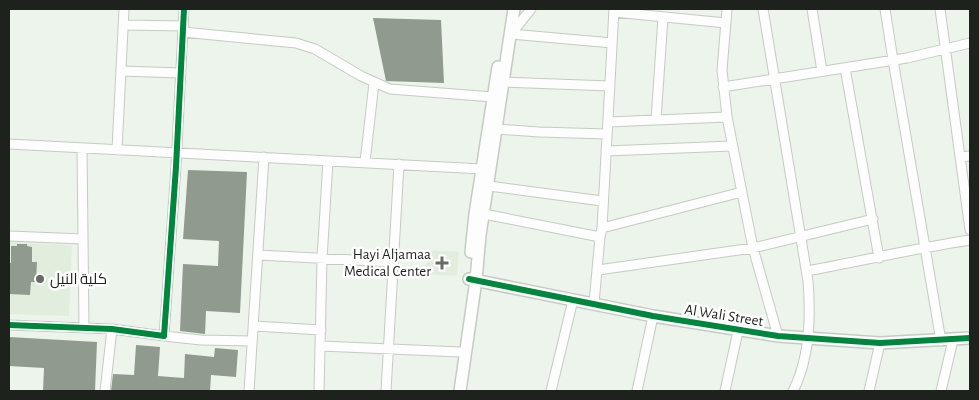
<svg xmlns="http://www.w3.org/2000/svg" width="979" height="400" viewBox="0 0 979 400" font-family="'Alegreya Sans',Cairo,sans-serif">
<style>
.built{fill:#e1eedd}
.building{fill:#919a8e}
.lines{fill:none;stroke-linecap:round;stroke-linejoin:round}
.street-casing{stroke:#c5cbc3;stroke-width:11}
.secondary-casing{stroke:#c5cbc3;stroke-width:14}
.street{stroke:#fcfdfc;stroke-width:9}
.secondary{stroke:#fcfdfc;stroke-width:11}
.cycleway-casing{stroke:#fff;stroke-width:9}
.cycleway{stroke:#00873e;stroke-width:6}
.poi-dot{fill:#666c64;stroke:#fff;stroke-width:2}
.labels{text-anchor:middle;stroke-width:5;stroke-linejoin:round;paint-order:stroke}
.poi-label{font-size:15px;fill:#1e221c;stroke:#fff;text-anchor:end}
.street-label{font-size:15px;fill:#1e221c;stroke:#fff}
</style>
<rect width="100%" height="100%" fill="#edf4eb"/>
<path class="built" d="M9,242L72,245L69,316L9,314Z
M427,250L459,252L457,276L425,274Z"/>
<path class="building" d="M373,18L441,20L444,83L386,81Z
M188,170L247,172L240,313L206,311L205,334L180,331L183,264L218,266L219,241L183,239Z
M17,244H27V246L32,247V262H37L36,282H31L30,295L9,294V263H11V246H17Z
M9,337L97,342L95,391H43L44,368L9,366Z
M136,345L160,347L158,376L184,378L185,354L214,357L215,348L238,350L236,377L211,375L210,391H111L113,374L134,375Z"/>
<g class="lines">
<g class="street-casing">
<path id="street" d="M727,9L722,70L727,117L753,248L778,336
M763,9L808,281C811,318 810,358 793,391
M812,9L822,71
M885,9L893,60L941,341
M940,9L970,230
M614,12L726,23
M123,25L184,26
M183,32L296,43L315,49L361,76L390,89L493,97
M511,34L612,43
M511,34L531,9
M845,68L879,258
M121,71L181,73
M504,82L610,86
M723,87L907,58L970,43
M656,120L663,17
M608,122L727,117
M497,129L539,132L607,134
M9,144L482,169
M82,148L84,328
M117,150L124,9
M606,151L732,146
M960,157L970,156
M365,162L374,83
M489,186L602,201
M484,214L600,237
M602,228L742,192
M9,236L83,239
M258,255L393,262
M598,270L753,248L873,219
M807,271C862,261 916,248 970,240
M594,303L600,237L602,228L614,9
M9,325L112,329L164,336L176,167L184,9
M253,326L321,330
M164,336L201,340L252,341
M321,346L460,352
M105,391L112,329
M249,391L264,157
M319,391L322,259L328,161
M386,391L399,164
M551,391L573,300
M637,391L653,316
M725,391L738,331
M869,391L880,343
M941,391L953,340"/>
</g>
<g class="secondary-casing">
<path id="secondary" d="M471,252L475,214L498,67
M469,279L653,316L778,336L880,343L970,338
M460,391L476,280L480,235L514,9"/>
</g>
<use href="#street" class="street"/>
<use href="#secondary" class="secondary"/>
<g class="cycleway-casing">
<path id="cycleway" d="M469,279L653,316L778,336L880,343L970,338
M9,325L112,329L164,336L176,167L184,9"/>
</g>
<use href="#cycleway" class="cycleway"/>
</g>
<g class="poi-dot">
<path d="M439.5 255.5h5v5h5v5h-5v5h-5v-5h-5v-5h5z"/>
<circle cx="40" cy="279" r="5"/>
</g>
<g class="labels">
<g class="poi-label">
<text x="431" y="259">Hayi Aljamaa<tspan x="431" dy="17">Medical Center</tspan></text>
<text x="50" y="284" text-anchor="start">كلية النيل</text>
</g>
<g class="street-label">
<text transform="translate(724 315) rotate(9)" y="5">Al Wali Street</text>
</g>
</g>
<rect width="979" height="400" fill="none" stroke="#1e221c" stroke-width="20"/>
</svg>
